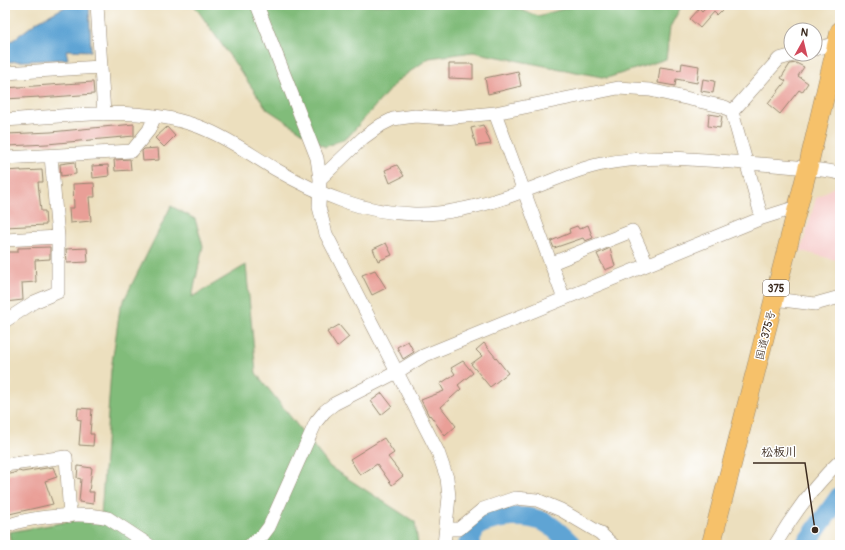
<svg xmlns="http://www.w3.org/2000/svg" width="845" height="550" viewBox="0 0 845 550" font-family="Pangolin,'Klee One',sans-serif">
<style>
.built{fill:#f7d0cf}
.forest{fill:#81bc7a;stroke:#5e734c}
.water{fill:#5ea4d4;stroke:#4c6779}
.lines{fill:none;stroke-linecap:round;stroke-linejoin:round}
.river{stroke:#5ea4d4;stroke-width:20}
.building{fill:#e99f97}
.minor-casing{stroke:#94846e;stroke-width:14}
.highway-casing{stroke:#94846e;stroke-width:20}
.minor{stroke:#fff;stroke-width:13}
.highway{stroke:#f6c16b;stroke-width:19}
.labels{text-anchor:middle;stroke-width:3;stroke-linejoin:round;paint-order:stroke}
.shield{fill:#fff;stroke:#766a62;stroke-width:1}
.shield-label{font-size:10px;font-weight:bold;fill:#3b2a1e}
.street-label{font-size:11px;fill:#3b2a1e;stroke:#fff}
.leader{fill:none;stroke:#3b2a1e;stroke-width:1.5}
.callout-dot{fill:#3b2a1e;stroke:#fff;stroke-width:1.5}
.callout-label{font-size:12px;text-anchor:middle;font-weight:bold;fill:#3b2a1e;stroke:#fff;stroke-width:3;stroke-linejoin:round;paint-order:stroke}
</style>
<rect width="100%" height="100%" fill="#fff"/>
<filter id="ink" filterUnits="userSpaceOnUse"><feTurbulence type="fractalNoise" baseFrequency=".025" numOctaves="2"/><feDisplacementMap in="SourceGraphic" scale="8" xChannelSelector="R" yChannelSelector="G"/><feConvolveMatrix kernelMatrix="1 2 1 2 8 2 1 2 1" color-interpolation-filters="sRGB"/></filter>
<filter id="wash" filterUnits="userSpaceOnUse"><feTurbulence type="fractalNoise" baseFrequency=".012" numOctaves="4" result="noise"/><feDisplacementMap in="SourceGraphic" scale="16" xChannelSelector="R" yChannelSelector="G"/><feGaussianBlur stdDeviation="0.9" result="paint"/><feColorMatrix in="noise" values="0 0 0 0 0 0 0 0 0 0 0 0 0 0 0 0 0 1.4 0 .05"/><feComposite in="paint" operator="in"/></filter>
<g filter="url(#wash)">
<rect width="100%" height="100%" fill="#ecdfbe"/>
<path class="built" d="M840,183V261L801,251L816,198Z"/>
<path class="forest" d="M194,5H506L538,16L577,5H682L670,27L666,59L607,78L473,52L429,58L397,81L348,137L325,147L267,109Z
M171,206L195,219L203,246L192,297L246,265L256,373L330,467L415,522L418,545H11L9,532L101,516L111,370L120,308Z"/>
<path class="water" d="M69,5H89L91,51L66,50L68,59L5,62V46L38,21Z"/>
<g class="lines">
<path class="river" d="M468,545L476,526C496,517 528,512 548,524C557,530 565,538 572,545
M805,545L840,496"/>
</g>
<g id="blocks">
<path class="building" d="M706,5H727L717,15L714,12L700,28L690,19L699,9L702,12L708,6Z
M682,63L699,66L697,83L676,79L675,86L658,83L660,67L681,70Z
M796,63L804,67L798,76L808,83L802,92L799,90L780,114L768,104L786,81L781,78L790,64Z
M449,64H473V79L449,78Z
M518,71L521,86L488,94L485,78Z
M703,79L715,81L713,93L701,91Z
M93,82L94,94L39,98V97L5,99V88Z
M709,114L722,116L720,128L708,126Z
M134,124V136L47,144L8,146L7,134L51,132Z
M483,125L491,144L476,146L471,128Z
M167,127L175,136L164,147L155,138Z
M158,148L159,160L143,161L142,151L144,149Z
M130,159L131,170L115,171L114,160Z
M75,162L76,174L61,176L60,164Z
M108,165L109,176L93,178L92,166Z
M397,165L404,176L390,183L385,170Z
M21,170V171L42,170L43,182H38L41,211H45L46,225L5,227V190H6L5,171Z
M94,183L95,197H89L91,221L70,223L69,208H74L73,184Z
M588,225L593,238L585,241L583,238L554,248L551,241L570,233L569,229L577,226L579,229Z
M386,243L392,255L378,261L373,249Z
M50,247V259L35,260L36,282L22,283L23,300L5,302V252H18V248Z
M87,248L88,262L67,263L66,249Z
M610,248L615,266L605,270L597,254Z
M375,270L386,288L372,295L362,275Z
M339,325L349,337L337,347L327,332Z
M408,341L414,352L403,359L397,347Z
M484,343L508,373L490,387L471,364L482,356L476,350Z
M463,361L473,373L458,385L461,389L441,407L456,426L445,436L430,415L429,416L421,400L444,391L440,384L455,374L451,368Z
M382,393L392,406L381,415L371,401Z
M78,408L92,409L90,434H94L93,446L79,445L81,420L77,419Z
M384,438L394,453L388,457L403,476L392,485L377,464L360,475L350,459Z
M78,466L92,468L89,492H94L93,504L79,502L81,479L77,478Z
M53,467L57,477L45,481L53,504L5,515V476L19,471L22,472Z"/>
</g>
</g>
<g filter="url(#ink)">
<use href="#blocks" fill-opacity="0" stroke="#94846e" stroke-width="1"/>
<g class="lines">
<g class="minor-casing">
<path id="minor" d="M97,5L104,114
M257,5L317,158L320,179L319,207L326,234L438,452L447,478L449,497L444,545
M815,49L837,43
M5,73L100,67
M732,112L779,59L797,54
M495,113L564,299
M5,120C71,116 145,103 207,130C231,140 253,156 275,169C318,194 363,213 414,214C451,215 489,204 524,191C551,182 575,169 602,164C649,154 697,159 745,163C777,165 808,167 840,173
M5,158L132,151L149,130L155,116
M320,179L363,138L381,125L393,119L415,116L445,118L495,113L618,88L650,90L725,107L732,112L762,218
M5,240L58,237
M552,263L632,231L647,264
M774,299L815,304L840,297
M5,321L34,302L58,292V237L51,156
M5,465L66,457L70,516
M5,527C28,516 83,512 108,518L149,545
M447,529H459L483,509L515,498L537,500L561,510L600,533L613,545
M250,545L263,535L269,527L316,422L325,411L334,404L397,372L423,356L762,218L797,207
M775,545C793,515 814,485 840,461"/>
</g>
<g class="highway-casing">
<path id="highway" d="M711,545L808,167L840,31"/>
</g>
<use href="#minor" class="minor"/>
<use href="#highway" class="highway"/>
</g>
</g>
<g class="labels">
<rect class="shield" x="763" y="280" width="26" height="16" rx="3"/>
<g class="shield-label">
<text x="776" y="292">375</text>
</g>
<g class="street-label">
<text transform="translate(765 335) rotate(-76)" y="4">国道375号</text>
</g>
</g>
<path class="leader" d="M815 530L805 463H753"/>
<circle class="callout-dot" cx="815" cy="530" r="4"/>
<g class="callout-label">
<text x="779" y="456">松板川</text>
</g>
<rect width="845" height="550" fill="none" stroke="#fff" stroke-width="20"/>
<g transform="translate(803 42) rotate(8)"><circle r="19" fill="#ffffff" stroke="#b1aaa5"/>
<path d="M0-3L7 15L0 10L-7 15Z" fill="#d1495b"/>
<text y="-6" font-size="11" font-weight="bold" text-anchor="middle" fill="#3b2a1e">N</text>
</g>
</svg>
